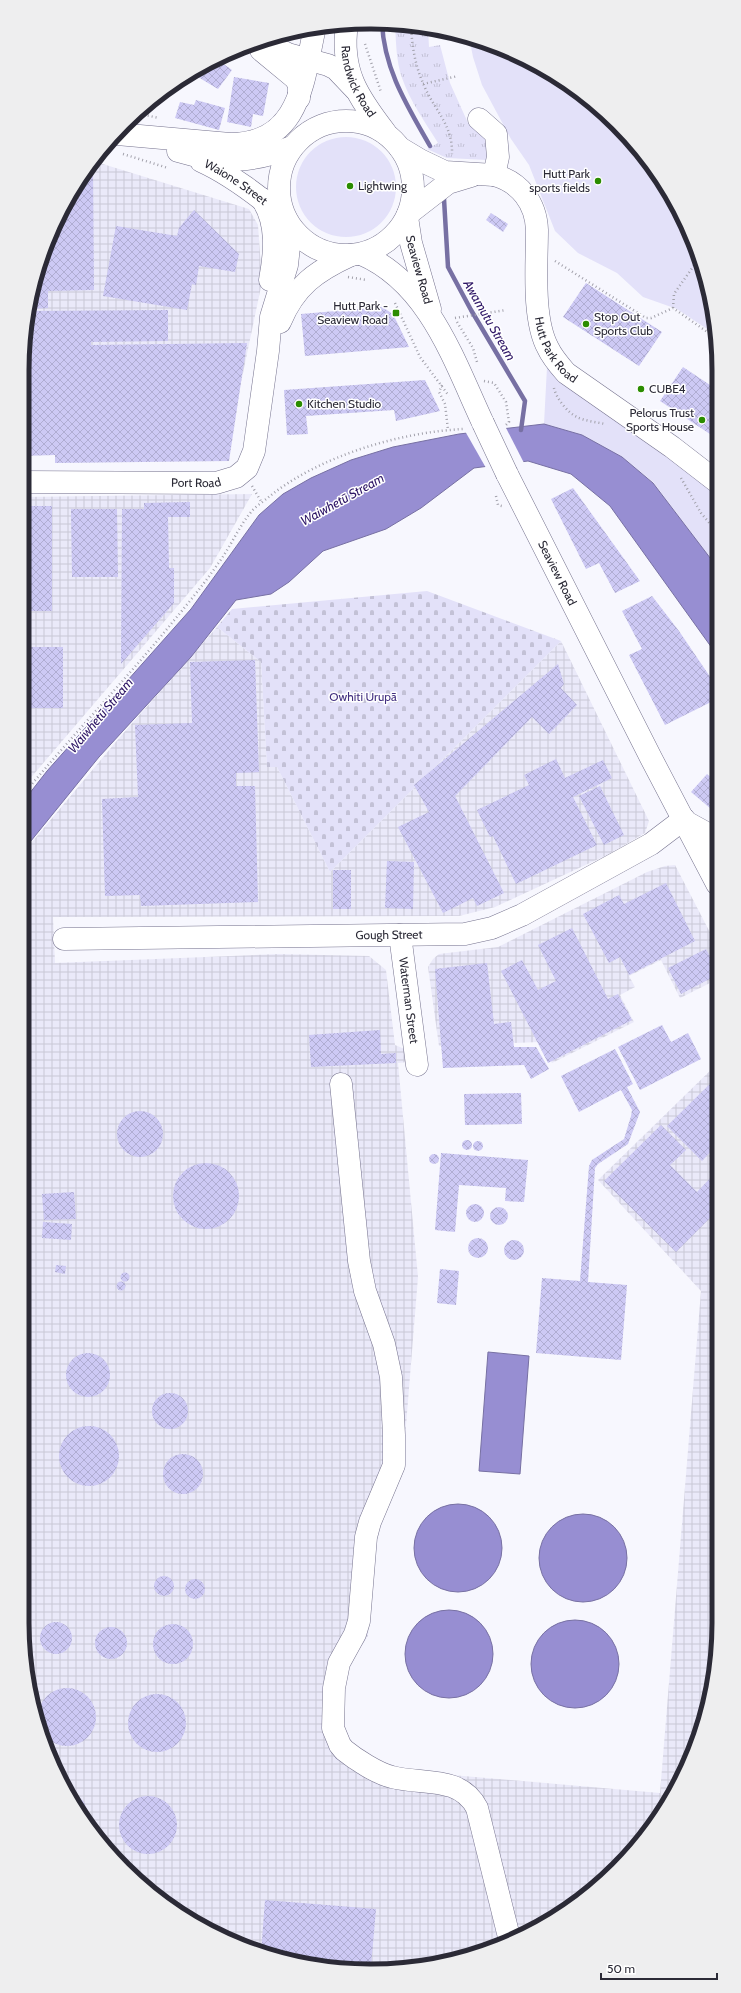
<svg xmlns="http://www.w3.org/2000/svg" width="741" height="1993" viewBox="0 0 741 1993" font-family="Cabin,sans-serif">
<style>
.industrial{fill:url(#industrial-grid)}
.green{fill:#e3e1f9}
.cemetery{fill:url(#cemetery-stones)}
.park{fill:url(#park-tufts)}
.water{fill:#978ed2;stroke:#7770a3}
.pier{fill:#f7f7fe}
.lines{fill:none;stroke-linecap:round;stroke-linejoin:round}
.stream{stroke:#7770a3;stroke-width:4.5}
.building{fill:url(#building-cross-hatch)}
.minor-casing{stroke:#75728e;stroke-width:23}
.major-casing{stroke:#75728e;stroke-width:23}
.path{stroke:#a2a1ab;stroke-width:2.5;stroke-dasharray:1 3;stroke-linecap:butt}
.minor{stroke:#fff;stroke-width:22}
.major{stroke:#fff;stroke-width:22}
.major-bridge-casing{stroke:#75728e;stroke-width:23;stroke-linecap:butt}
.major-bridge{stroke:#fff;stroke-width:22}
.poi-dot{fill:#2b8c00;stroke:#fff;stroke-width:1.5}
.labels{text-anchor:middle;stroke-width:3;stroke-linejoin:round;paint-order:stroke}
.street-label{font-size:12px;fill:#2b2a36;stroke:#fff}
.poi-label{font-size:12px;fill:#2b2a36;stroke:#fff;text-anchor:start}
.park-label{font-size:12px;fill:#433080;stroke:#fff}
.water-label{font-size:13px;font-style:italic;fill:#2e1666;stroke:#fff}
.rim{fill:none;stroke:#2b2a36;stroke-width:5}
</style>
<defs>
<pattern id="industrial-grid" width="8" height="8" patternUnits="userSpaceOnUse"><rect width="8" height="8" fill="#eae9f9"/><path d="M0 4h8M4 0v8" fill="none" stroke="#c9c8d6"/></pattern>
<pattern id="cemetery-stones" width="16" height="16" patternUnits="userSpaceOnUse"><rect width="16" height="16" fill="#e3e1f9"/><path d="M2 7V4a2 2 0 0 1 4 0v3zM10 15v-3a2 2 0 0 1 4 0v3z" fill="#c3c1d6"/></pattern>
<pattern id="park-tufts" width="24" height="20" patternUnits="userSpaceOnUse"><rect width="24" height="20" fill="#e3e1f9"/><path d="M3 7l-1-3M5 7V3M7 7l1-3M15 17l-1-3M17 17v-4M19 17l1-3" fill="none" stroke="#c3c1d6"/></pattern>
<pattern id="building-cross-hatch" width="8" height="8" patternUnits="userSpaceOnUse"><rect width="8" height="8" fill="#cdc9f4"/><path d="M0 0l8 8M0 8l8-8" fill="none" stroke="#b0add2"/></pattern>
</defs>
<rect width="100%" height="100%" fill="#f7f7fe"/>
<path class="industrial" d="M93,161L249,209L258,225L262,282L228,445L22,370L34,280L58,216Z
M252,494L210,568L22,788V497Z
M217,627L261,662L267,767H277L330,872L561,641L649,821L645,833L607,855L495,907L459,916L53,917L55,963L278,954L369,956L386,970L395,1045L407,1050L408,1062L398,1063L418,1277L402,1475L375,1533L368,1636L346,1669L342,1722L353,1746L394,1770L660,1793L701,1291L598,1180L718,1063L719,1622L707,1713L683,1777L647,1834L564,1912L514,1939L508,1935L496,1941L492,1948L439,1964L325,1968L259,1953L196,1924L108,1852L69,1797L41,1735L22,1622V854L120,737Z
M675,865L717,946L718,979L680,998L661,960L629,976L635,987L620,995L634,1022L552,1063L539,1042L439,1046L428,967L433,959L439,954L498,947L647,872L665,866Z"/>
<path class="green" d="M469,37L564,81L633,141L683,217L716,325V335L677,309L643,297L617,273L578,253L555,231L529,165L511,139L482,85L473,57Z
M296 187a50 50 0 1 1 100 0a50 50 0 1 1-100 0Z
M547,367L580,396L716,490L717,567L653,482L622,457L582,435L544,424Z"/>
<path class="cemetery" d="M427,591L561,641L330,872L277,767H267L261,662L217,627L232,609Z"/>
<path class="park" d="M395,23L428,29L429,47L440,45L450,83L468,123L489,139L487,160L447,158L427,149L438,143C425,122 410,101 402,78C396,61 396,41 395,23Z"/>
<path class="water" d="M544,424L582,435L622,457L653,483L717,567V655L610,506L571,474L528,461L474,468L421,508L386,529L323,551L289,582L271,594L236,600L191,657L99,757L22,852V803L47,771L191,609L259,515L283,494L311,478L351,460L393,447L459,434Z
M488,1352L529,1356L520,1474L479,1471Z
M414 1548a44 44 0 1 1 88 0a44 44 0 1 1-88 0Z
M539 1558a44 44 0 1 1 88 0a44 44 0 1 1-88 0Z
M405 1654a44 44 0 1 1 88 0a44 44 0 1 1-88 0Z
M531 1664a44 44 0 1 1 88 0a44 44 0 1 1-88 0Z"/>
<path class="pier" d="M505,426L524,463L486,468L465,431Z"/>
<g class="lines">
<path class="stream" d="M382,23C384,70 408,107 430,146
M444,199L448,267L471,310L525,401L521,430"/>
</g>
<path class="building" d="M298,31V33L288,36L286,34Z
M218,60L232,70L218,89L198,77L207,64L211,62L215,65Z
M234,77L269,83L263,116L253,114L251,127L227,122Z
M196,100L225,108L219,130L175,118L180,102L194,105Z
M89,167H93L94,290L48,291V308L30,309L34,280L58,216Z
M194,210L239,254L235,272L199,266L196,285L192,284L187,310L103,296L116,226L177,236L179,228Z
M491,213L508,224L503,232L486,220Z
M586,283L662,332L639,366L563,317Z
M382,307L393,314L409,347L305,356L301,314Z
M168,310V341L91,342V345L247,343L229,461L55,463V455L22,456V370L30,311Z
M683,367L716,389V438L660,401Z
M425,380L440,411L396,421L394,410L306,416L308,434L287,435L284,390Z
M573,488L640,581L615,593L599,563L586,569L551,499Z
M190,502V517H168L169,568H174V603L121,664L122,509H144V503Z
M22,506H52V611H22Z
M71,509H117L118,577H72Z
M652,596L679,631L717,687V699L665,725L629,655L642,649L622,611Z
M22,647H63V708H22Z
M255,660L259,772L236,773V786H255L258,902L141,906L140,895L105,896L102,799L138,797L135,725L192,723L190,662Z
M558,664L564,684L561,688L577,705L549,734L532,717L455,796L504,893L477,906L473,898L443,913L398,827L429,812L414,785Z
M556,759L565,778L603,760L612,778L573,797L597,845L516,884L493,836L490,837L477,810L529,785L524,775Z
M707,774L717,782V814L691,792Z
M600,786L624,835L604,845L579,796Z
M387,861L414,862L413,909L385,908Z
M333,870H351V909H333Z
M666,883L695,941L629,975L620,957L609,963L583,914L619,895L624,904Z
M572,928L608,999L618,994L632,1020L548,1063L501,971L522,960L538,990L556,981L538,945Z
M706,949L717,971V975L681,994L668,968Z
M487,963L494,1024L511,1022L514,1047H536L549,1069L531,1079L524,1065L443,1068L435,969Z
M22,977H29L30,996H22Z
M662,1025L671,1042L688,1033L701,1059L640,1090L618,1047Z
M380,1030L381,1054L396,1053V1063L311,1067L309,1035Z
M615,1049L633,1084L627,1087L640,1112L628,1144L598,1164L595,1168L588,1282L627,1285L621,1360L536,1353L542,1278L580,1281L589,1166L592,1160L624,1139L631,1116L632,1110L621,1090L579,1112L561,1076Z
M718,1076V1144L702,1161L667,1126Z
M521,1093L522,1124L465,1125L464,1094Z
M117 1134a23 23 0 1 1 46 0a23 23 0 1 1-46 0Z
M661,1125L686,1150L670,1165L697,1192L718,1170V1210L676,1252L604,1181Z
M462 1145a5 5 0 1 1 10 0a5 5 0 1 1-10 0Z
M473 1146a5 5 0 1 1 10 0a5 5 0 1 1-10 0Z
M441,1153L528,1160L524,1202L505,1201L506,1188L459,1185L455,1232L435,1230Z
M429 1159a5 5 0 1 1 10 0a5 5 0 1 1-10 0Z
M173 1196a33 33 0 1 1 66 0a33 33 0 1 1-66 0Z
M74,1192L76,1219L44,1220L42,1194Z
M466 1213a9 9 0 1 1 18 0a9 9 0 1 1-18 0Z
M490 1216a9 9 0 1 1 18 0a9 9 0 1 1-18 0Z
M43,1222L72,1224L71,1240L42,1238Z
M468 1248a10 10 0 1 1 20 0a10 10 0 1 1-20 0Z
M504 1250a10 10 0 1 1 20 0a10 10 0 1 1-20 0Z
M56,1265L66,1266L65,1274L55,1272Z
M440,1269L459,1271L456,1305L437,1303Z
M120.5 1277a4.5 4.5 0 1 1 9 0a4.5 4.5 0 1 1-9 0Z
M718,1280V1298L711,1283Z
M116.5 1286a4.5 4.5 0 1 1 9 0a4.5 4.5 0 1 1-9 0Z
M66 1375a22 22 0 1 1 44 0a22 22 0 1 1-44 0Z
M152 1411a18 18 0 1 1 36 0a18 18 0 1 1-36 0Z
M59 1456a30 30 0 1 1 60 0a30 30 0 1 1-60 0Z
M163 1474a20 20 0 1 1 40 0a20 20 0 1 1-40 0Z
M719,1473V1492L711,1476Z
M719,1543V1564L710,1547Z
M154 1586a10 10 0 1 1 20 0a10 10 0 1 1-20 0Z
M185 1589a10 10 0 1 1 20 0a10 10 0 1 1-20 0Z
M40 1638a16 16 0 1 1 32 0a16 16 0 1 1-32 0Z
M153 1644a20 20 0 1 1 40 0a20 20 0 1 1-40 0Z
M95 1643a16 16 0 1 1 32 0a16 16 0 1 1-32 0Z
M38 1717a29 29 0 1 1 58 0a29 29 0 1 1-58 0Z
M128 1723a29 29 0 1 1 58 0a29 29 0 1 1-58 0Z
M65,1789L74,1792L84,1802L88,1814V1823Z
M119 1825a29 29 0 1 1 58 0a29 29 0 1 1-58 0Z
M265,1900L376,1909L371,1966L325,1968L261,1953Z"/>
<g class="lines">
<g class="minor-casing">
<g id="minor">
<path d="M260,40L288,54L328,65L336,69L355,89"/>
<path d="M261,50L296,79L299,86V98"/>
<path d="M479,119L496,134L498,157L494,175"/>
<path id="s1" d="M400,148L420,160L445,172L494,175C520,182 536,203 537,230C537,263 532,319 548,348C552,357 559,365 566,373L672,447L716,481"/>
<path d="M262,199C278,223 275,253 270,280"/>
<path d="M408,214L448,183L471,176"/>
<path d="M280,322C295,286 316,271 351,255"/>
<path id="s2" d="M22,482L216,483L236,477L247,468L254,451L268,351L271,317L287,265L291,228"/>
<path id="s3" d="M400,935L417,1065"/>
<path id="s4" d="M64,939L465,934L492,928L522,915L651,844L684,819"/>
<path d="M341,1084L359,1261L365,1291L384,1344L391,1377L394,1435V1465L370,1522L366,1537L359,1621L355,1634L339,1663L334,1688L333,1728L340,1745L344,1750C355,1759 378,1774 392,1777C422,1785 460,1775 477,1808L510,1941"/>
</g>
</g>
<g class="major-casing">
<g id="major">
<path id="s5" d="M347,24C340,71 358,97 385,132"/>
<circle cx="346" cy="188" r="67"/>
<path d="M117,134L230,144C301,144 303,80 315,27"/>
<path d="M178,151C221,164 251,163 292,147"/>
<path id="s6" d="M201,161C232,175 260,197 286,219"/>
<path id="s7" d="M407,217L411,243L430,309"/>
<path d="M361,254C429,283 454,361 483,423"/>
<path id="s8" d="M507,474L651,758L717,884"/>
<path d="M686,822L717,839"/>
</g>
</g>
<path class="path" d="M411,26C412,46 415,65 423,83C433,109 453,124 452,154
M365,44L381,92
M423,84L458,76
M136,113L159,118
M123,154L168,168
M555,261L646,318H651L673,308L716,338
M348,277L367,280
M395,303L420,357L449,396
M673,308L674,294L697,261
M455,318L506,310
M457,322L473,348L477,362
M484,381L494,383L506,402L509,422L505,426
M442,385L439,392L445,404L448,430
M554,388C556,398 568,413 577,417C585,421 596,422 605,424
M681,478L701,513L716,531
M252,486L262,503
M496,496L498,505L502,506
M22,796C69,739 120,686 167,629C184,608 202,587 217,565C230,548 238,528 251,512C256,506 264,501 270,496C320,456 400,432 464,429"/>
<use href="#minor" class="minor"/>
<use href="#major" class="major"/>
<g class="major-bridge-casing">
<path id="major-bridge" d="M483,423L507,474"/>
</g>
<use href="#major-bridge" class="major-bridge"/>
</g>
<g class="poi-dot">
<circle cx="598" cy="181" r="4"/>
<circle cx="350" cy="186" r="4"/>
<rect x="392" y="309" width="8" height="8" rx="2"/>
<circle cx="586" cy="324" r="4"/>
<circle cx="641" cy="389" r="4"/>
<circle cx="299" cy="404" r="4"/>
<circle cx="702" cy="420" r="4"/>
</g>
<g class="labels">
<g class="street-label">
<text dy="4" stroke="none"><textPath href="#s5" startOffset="60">Randwick Road</textPath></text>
<text dy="4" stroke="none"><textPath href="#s6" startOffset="41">Waione Street</textPath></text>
<text dy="4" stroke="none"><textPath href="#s7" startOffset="54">Seaview Road</textPath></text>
<text dy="4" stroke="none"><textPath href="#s1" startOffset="300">Hutt Park Road</textPath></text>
<text dy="4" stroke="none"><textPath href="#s2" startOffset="174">Port Road</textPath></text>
<text dy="4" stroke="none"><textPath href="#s8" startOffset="111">Seaview Road</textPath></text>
<text dy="4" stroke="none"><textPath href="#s4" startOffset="325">Gough Street</textPath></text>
<text dy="4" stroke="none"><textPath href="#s3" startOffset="66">Waterman Street</textPath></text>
</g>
<g class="poi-label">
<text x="590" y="178" text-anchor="end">Hutt Park<tspan x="590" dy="14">sports fields</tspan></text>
<text x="358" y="190">Lightwing</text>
<text x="388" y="310" text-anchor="end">Hutt Park -<tspan x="388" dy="14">Seaview Road</tspan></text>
<text x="594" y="321">Stop Out<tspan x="594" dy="14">Sports Club</tspan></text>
<text x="649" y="393">CUBE4</text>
<text x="307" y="408">Kitchen Studio</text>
<text x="694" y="417" text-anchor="end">Pelorus Trust<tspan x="694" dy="14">Sports House</tspan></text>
</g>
<g class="park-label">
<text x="363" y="701">Owhiti Urupā</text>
</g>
<g class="water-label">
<text transform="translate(490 320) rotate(60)" y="5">Awamutu Stream</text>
<text transform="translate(342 499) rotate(-29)" y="5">Waiwhetū Stream</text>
<text transform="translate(100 715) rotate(-50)" y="5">Waiwhetū Stream</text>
</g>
</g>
<path d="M0 0H741V1993H0ZM370 29H371A341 341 0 0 1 712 370V1623A341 341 0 0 1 371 1964H370A341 341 0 0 1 29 1623V370A341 341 0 0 1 370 29Z" fill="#eeeeef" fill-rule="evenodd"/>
<path class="rim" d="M370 29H371A341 341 0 0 1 712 370V1623A341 341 0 0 1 371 1964H370A341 341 0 0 1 29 1623V370A341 341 0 0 1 370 29Z"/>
<path d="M601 1973v6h116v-6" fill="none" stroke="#2b2a36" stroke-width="2"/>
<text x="607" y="1973" font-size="12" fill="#2b2a36" stroke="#ffffff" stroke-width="3" paint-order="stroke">50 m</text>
</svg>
